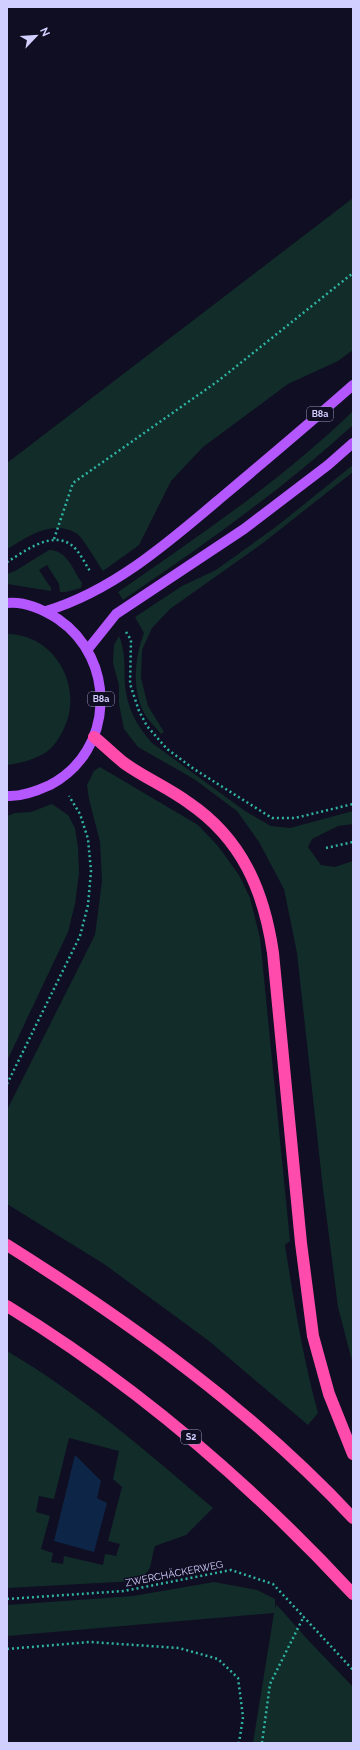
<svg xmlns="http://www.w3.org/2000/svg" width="360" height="1750" viewBox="0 0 360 1750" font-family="Raleway,sans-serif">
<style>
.green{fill:#112c29;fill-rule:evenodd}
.water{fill:#0d2647}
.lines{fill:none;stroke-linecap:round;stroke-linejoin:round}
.path{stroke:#2fb3a2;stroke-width:2.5;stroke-dasharray:2 3;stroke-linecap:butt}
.primary{stroke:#b457fe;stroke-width:10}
.motorway{stroke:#fe4bac;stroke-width:12}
.labels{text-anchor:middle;stroke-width:3;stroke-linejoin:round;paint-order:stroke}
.shield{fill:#100e22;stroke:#9795bd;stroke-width:1}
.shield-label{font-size:9px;font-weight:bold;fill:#d1cfff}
.street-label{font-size:10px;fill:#d1cfff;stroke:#100e22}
</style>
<rect width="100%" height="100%" fill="#100e22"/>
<path class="green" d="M353,198V350L338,361L288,384L203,447L171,481L139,545L103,571C98,564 82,536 76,533C52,519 27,537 7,549V463Z
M353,411V425C282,490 202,546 123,600L118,592C200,535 282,480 353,411Z
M353,465V472L263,543L170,609L152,628L142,650L141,678L148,706L164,732L161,734C157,729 151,723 147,718C131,693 134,659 144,633L135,617L182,586L216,570L277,526Z
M49,550C66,549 74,571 82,583L81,588L66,592H60L59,584L47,565L39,570L51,588V591L7,584V574L15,571Z
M7,634C54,634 83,685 65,726C61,736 54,747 45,753C33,760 21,763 7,765Z
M119,636C126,652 124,668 125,685C127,708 137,726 152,743L245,811L271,826L290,828L353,811V824L338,826L312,839L308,847L321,865L335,867L353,861V1365L338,1307L323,1189L297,953L284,889L259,842L237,811L194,779L138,747L124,729L119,704V685L113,663L114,645Z
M100,767L198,825L218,846L239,875L250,898L260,938L290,1241L285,1245C294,1302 303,1358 318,1413L308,1425L209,1341L104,1264L7,1204V1110L95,935L102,881L100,842L89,799L87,785L94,771Z
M52,804L68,815L75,828L78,847L79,873L75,904L68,932L7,1061V816L15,813L31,812Z
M7,1351C82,1395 147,1452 213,1508L186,1535L155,1546C149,1564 155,1571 135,1581L7,1588ZM69,1438L119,1451L113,1479L122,1487L108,1541L120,1544L116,1556L105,1554L103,1565L64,1556L63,1564L51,1562L53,1553L41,1549L50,1516L36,1512L39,1496L54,1499Z
M214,1582L257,1590L275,1599V1611L276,1604L309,1641L353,1687V1743H253L274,1613L7,1636V1605L133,1596Z"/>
<path class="water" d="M75,1455L101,1481L97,1498L107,1503L94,1552L54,1541Z"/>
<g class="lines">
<path class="path" d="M54,539L73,483L218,381L353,273
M7,562C24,552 50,531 70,544C79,550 84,562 90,571
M126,632L131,640L130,684L139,711L147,726L167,749L194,769L272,818H295L353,804
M326,848L353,842
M7,1084L80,936L88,905L91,871L88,839L80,814L69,796
M7,1599L124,1591L231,1570L273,1584L353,1670
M7,1649L90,1642L179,1648L218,1659L238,1678L243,1717L239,1743
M262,1743L270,1684L304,1616"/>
<path class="primary" d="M7,603C24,601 44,610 58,619C117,659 115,751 50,785C37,791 22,797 7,796
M46,611C113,591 169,542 222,497C266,460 310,423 353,385
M88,649L116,614L244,529L328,465L353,443"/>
<path class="motorway" d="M94,737C104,745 114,755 124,763C145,778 169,788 189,803C242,839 264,891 273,953L301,1243L313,1336L329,1394L353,1454
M7,1245C131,1323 252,1410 353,1518
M7,1306C136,1385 250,1483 353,1594"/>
</g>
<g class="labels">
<g class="shield">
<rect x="307" y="407" width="26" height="14" rx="3"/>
<rect x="88" y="692" width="26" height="14" rx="3"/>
<rect x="181" y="1430" width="20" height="14" rx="3"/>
</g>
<g class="shield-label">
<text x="320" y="417">B8a</text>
<text x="101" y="702">B8a</text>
<text x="191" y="1440">S2</text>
</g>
<g class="street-label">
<text transform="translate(174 1573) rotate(-11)" y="4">ZWERCHÄCKERWEG</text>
</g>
</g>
<rect width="360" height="1750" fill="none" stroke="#d1cfff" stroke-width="16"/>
<g transform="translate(36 36) rotate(65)" stroke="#100e22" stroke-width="3" paint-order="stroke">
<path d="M0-3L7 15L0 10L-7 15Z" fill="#d1cfff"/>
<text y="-6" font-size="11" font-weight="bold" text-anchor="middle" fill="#d1cfff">N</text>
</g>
</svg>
